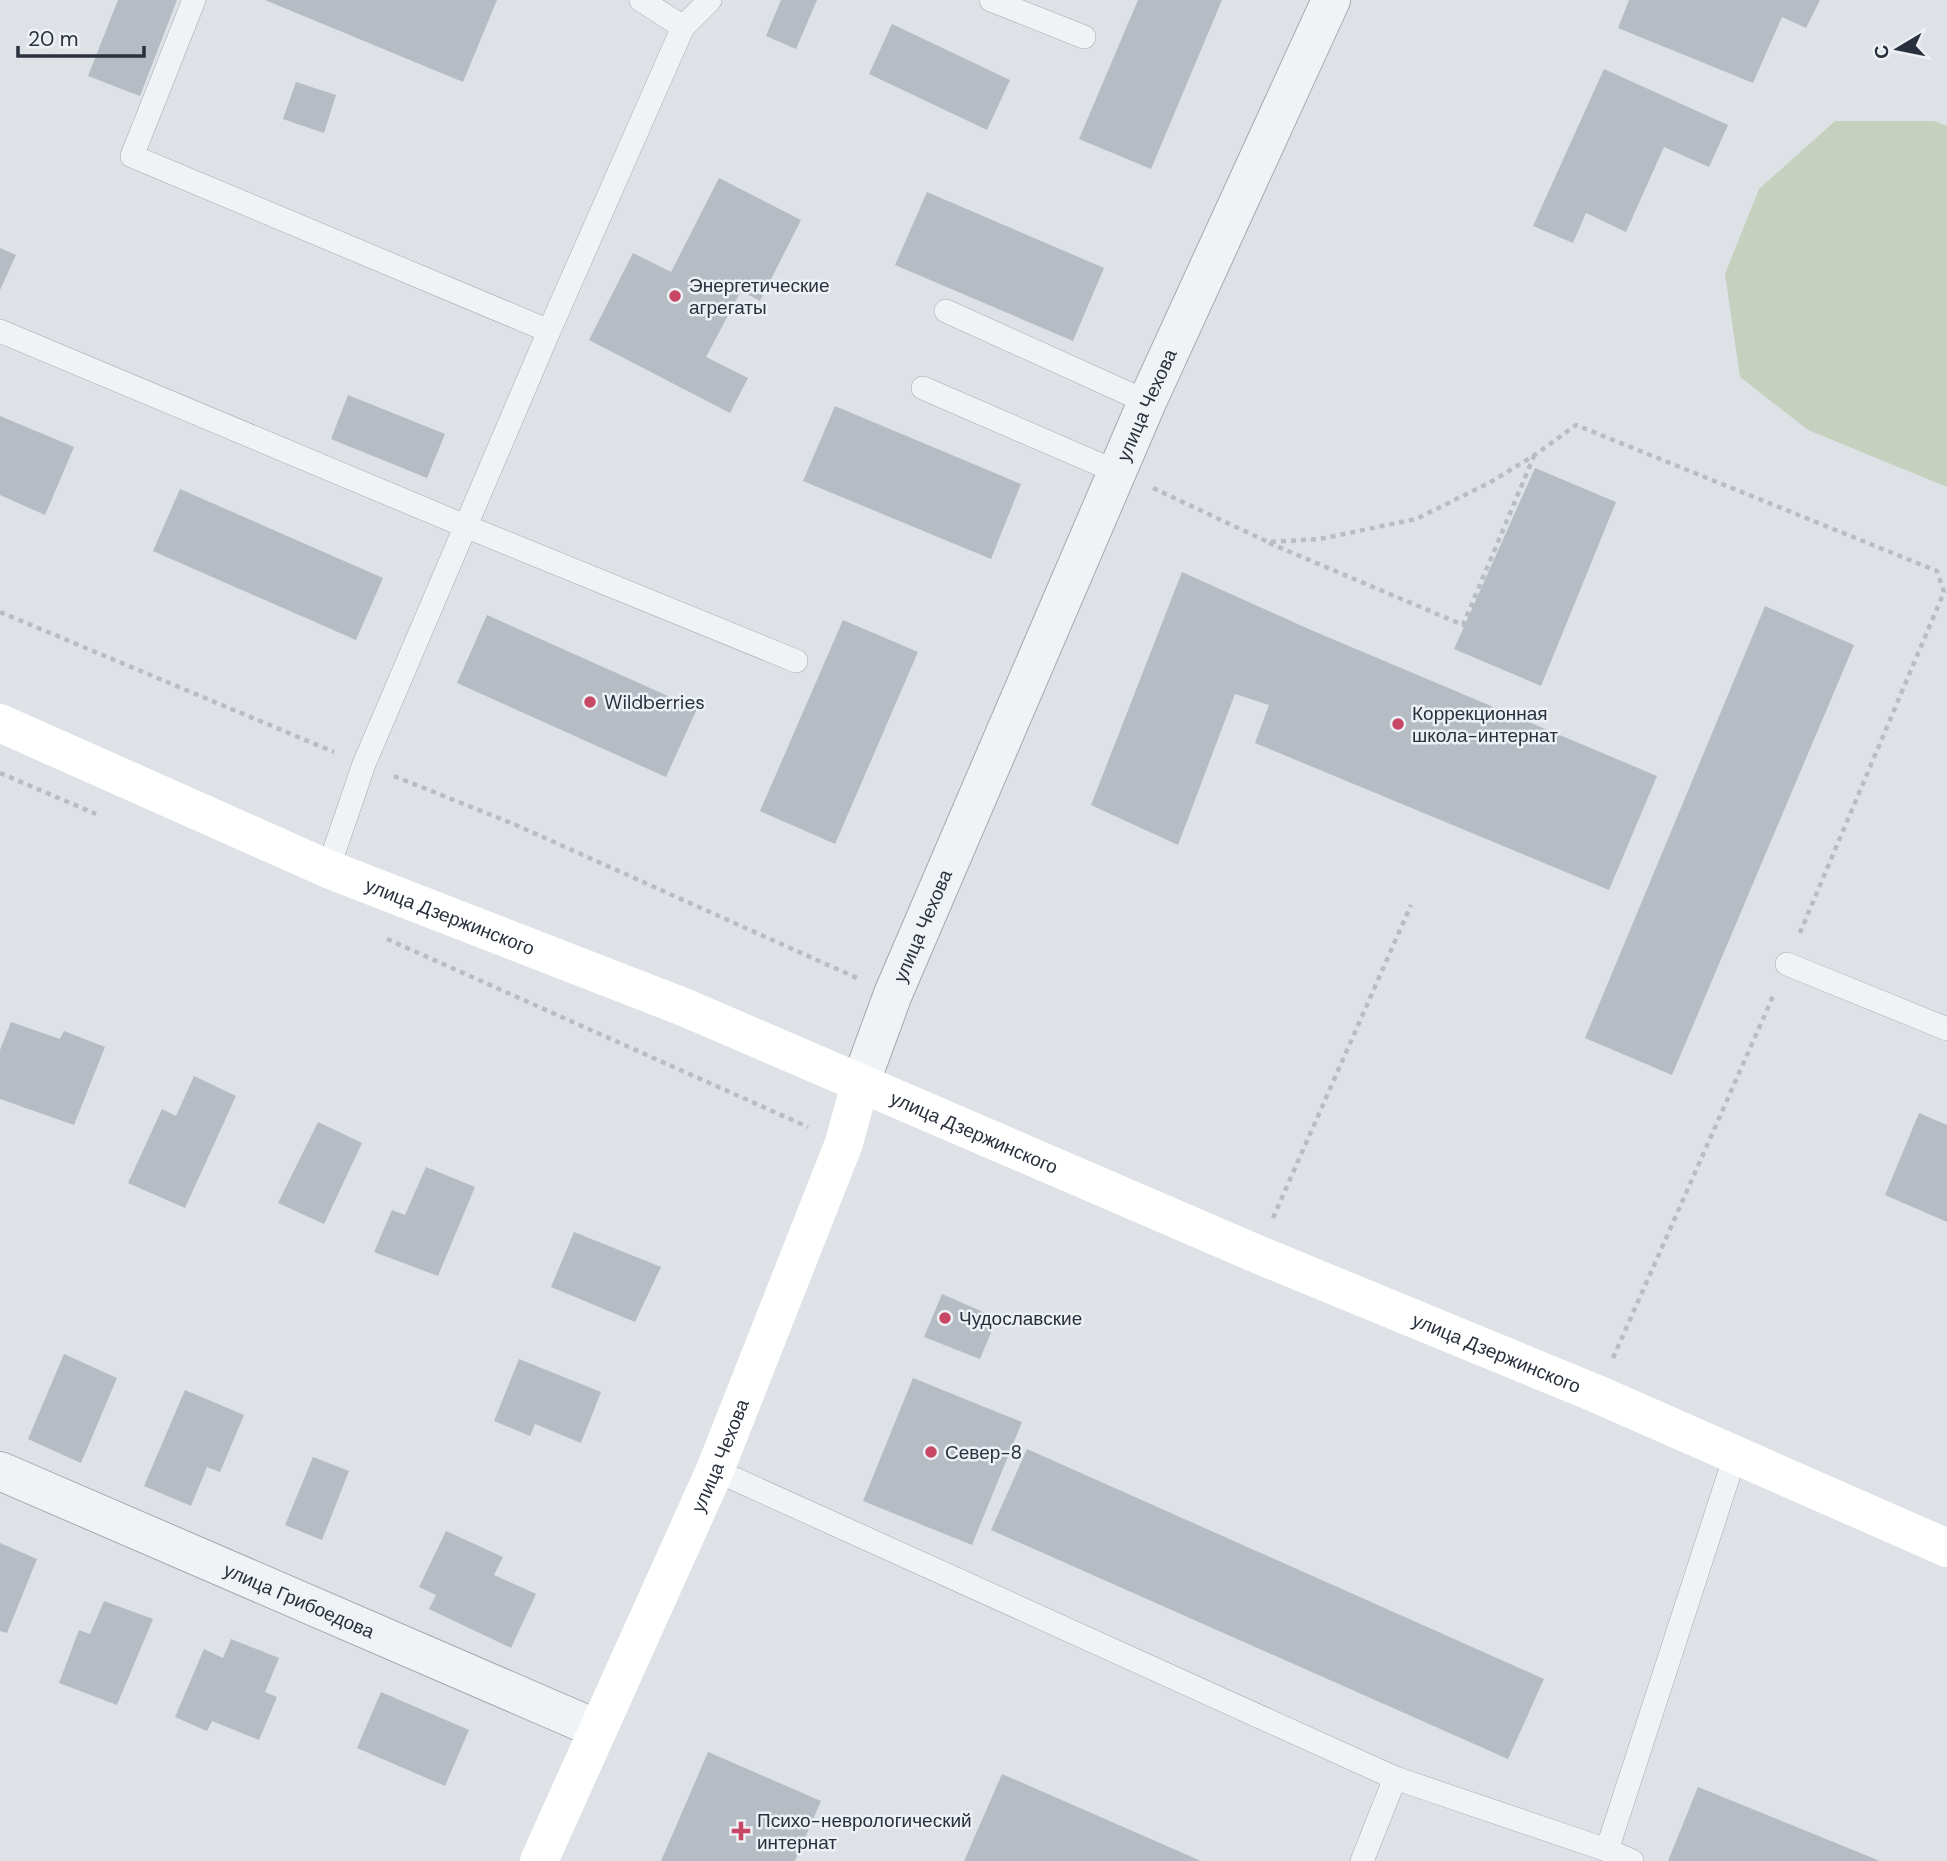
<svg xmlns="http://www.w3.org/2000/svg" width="1947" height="1861" viewBox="0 0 1947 1861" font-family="'DM Sans',sans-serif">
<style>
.green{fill:#c5d0bf}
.building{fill:#b5bcc3}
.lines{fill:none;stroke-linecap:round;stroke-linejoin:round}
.lane-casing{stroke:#a4a9b1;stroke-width:24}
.street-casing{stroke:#a4a9b1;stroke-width:40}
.path{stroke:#b8bdc1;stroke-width:4.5;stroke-dasharray:5 5;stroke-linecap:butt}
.lane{stroke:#f0f3f5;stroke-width:23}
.street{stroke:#f0f3f5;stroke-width:38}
.secondary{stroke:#fff;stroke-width:38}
.poi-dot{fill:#c84765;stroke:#edf1f5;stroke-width:2.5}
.labels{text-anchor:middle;stroke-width:5;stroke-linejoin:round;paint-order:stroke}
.poi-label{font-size:19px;fill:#28313d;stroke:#edf1f5;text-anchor:start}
.street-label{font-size:19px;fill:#28313d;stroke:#edf1f5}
</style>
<rect width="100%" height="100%" fill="#dee2e7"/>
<path class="green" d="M1835,121H1934L1947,126V487L1808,430L1740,377L1725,274L1759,189Z"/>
<path class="building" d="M118,0H177L140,96L88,76Z
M265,0H497L463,82Z
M781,0H817L796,49L766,36Z
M1138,0H1222L1151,169L1079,139Z
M1629,0H1820L1806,28L1782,17L1753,83L1618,28Z
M892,24L1010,80L987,130L869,74Z
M1604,69L1728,125L1709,167L1664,147L1626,232L1586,213L1573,243L1533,226Z
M296,82L336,95L324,133L283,119Z
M719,178L801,220L760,301L741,291L706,357L748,378L730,413L589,340L633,253L671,272Z
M927,192L1104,268L1073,341L895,265Z
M0,248L16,255L0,290Z
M348,395L445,434L427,478L331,439Z
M835,406L1021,484L991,559L803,481Z
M0,416L74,447L45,515L0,495Z
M1535,468L1616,502L1541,686L1454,649Z
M180,489L383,578L356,640L153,551Z
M1182,572L1311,630L1657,776L1609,890L1255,743L1269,705L1235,694L1178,845L1091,805Z
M1765,606L1854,645L1672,1075L1585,1038Z
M487,615L697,709L666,777L457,683Z
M843,620L918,652L835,844L760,811Z
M11,1022L60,1039L64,1031L105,1047L74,1125L0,1099V1050Z
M194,1076L236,1096L185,1208L128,1183L162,1109L176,1116Z
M1919,1113L1947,1125V1222L1885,1195Z
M318,1122L362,1143L324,1224L278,1203Z
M426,1167L475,1187L438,1276L374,1252L392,1210L405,1215Z
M574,1232L661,1267L635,1322L551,1287Z
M942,1294L997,1318L980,1359L924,1337Z
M64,1354L117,1378L81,1463L28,1439Z
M519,1359L601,1392L581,1443L535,1424L530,1436L494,1421Z
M913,1378L1022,1422L972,1545L863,1501Z
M185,1390L244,1415L220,1472L207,1467L191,1506L144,1486Z
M1027,1449L1544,1679L1508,1759L991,1530Z
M313,1457L349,1471L322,1540L285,1525Z
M446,1531L503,1557L494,1575L536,1594L511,1648L429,1609L436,1595L419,1587Z
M0,1543L37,1559L7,1633L0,1631Z
M104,1601L153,1619L117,1705L59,1683L79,1630L90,1634Z
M231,1639L279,1658L265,1692L277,1697L259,1740L212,1721L207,1731L175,1717L204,1649L223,1658Z
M381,1692L469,1730L445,1786L357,1748Z
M708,1752L821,1801L795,1861H661Z
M1002,1774L1201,1861H964Z
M1698,1787L1880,1861H1668Z"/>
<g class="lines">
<g class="lane-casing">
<path id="lane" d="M194,0L132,156L549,331L364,764L328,869
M641,0L683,27
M991,0L1084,37
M946,311L1147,402
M0,331L465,526L796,661
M549,331L683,27L710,0
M923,388L1117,472
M1787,964L1947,1029
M715,1470L1395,1778L1607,1850L1735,1456
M1607,1850L1632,1861
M1362,1861L1395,1778"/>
</g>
<g class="street-casing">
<g id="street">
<path id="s1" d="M860,1084L893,994L1147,402L1331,0"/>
<path id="s2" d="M0,1471L597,1729"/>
</g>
</g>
<path class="path" d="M1153,488L1268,542L1320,539L1416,519L1489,483L1535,455L1576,425L1937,571L1944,592L1799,935
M1269,543L1463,625L1534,456
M0,612L334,752
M0,773L96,814
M394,776L516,825L857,978
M387,939L808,1127
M1273,1218L1411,905
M1613,1358L1774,994"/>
<use href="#lane" class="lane"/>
<use href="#street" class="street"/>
<g class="secondary">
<path id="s3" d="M0,723L328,869L686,1008L1257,1254L1597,1394L1947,1548"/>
<path id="s4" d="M539,1861L715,1470L844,1143L860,1084"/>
</g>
</g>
<g class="poi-dot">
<circle cx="675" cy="296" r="7"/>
<circle cx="590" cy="702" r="7"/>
<circle cx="1398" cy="724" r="7"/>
<circle cx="945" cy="1318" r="7"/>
<circle cx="931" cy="1452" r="7"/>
<path d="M737.5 1820.5h7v7h7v7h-7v7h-7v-7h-7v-7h7z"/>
</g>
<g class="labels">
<g class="poi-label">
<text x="689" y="292">Энергетические<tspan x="689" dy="22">агрегаты</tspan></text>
<text x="604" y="709">Wildberries</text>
<text x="1412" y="720">Коррекционная<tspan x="1412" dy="22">школа-интернат</tspan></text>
<text x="959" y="1325">Чудославские</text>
<text x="945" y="1459">Север-8</text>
<text x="757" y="1827">Психо-неврологический<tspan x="757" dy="22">интернат</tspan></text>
</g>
<g class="street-label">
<text dy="7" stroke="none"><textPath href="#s1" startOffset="737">улица Чехова</textPath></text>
<text dy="7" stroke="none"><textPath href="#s3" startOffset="490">улица Дзержинского</textPath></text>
<text dy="7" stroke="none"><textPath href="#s1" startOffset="170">улица Чехова</textPath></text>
<text dy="7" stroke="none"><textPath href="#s3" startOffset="1057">улица Дзержинского</textPath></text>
<text dy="7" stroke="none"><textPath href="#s3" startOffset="1624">улица Дзержинского</textPath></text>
<text dy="7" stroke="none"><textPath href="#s4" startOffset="444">улица Чехова</textPath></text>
<text dy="7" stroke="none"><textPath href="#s2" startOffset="326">улица Грибоедова</textPath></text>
</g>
</g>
<g transform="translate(1898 49) rotate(260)" stroke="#edf1f5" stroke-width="5" paint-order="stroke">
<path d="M0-5L12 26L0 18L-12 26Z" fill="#28313d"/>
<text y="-10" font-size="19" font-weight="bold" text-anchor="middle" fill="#28313d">С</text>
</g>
<path d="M18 46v10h126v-10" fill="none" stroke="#28313d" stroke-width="3.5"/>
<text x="28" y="46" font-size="21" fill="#28313d" stroke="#edf1f5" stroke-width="5" paint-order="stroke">20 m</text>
</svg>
